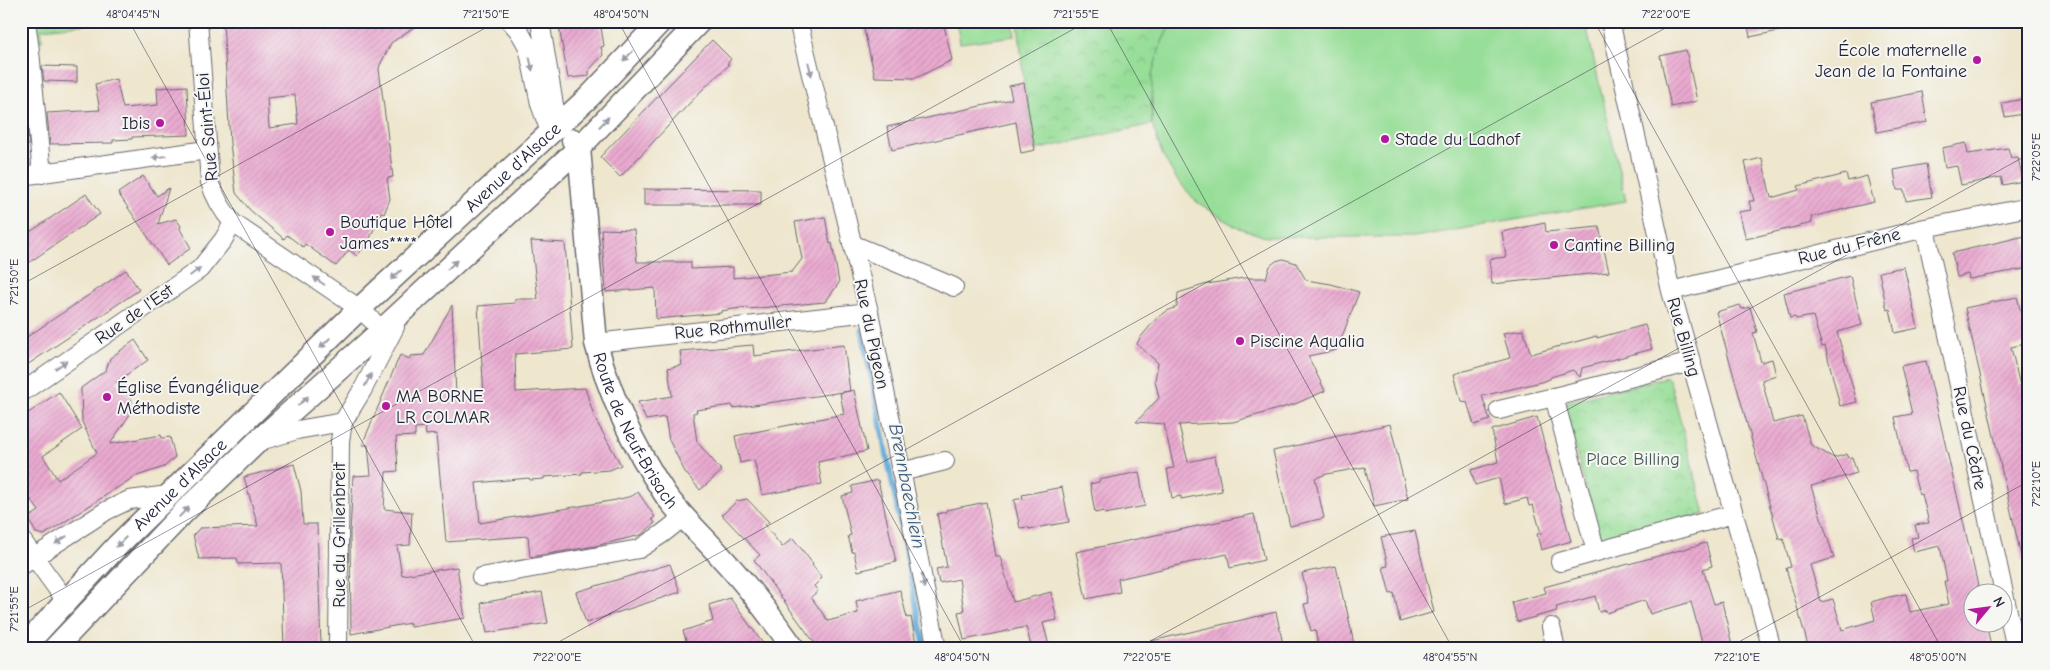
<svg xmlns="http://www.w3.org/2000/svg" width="2050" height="670" viewBox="0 0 2050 670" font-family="'Comic Neue',sans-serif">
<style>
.park{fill:url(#park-crowns);stroke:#5c806a}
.garden{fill:#97de98;stroke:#5c806a}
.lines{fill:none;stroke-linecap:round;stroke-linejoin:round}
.stream{stroke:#61a9d8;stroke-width:5.5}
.building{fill:url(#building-hatch);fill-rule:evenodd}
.minor-casing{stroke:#69676e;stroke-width:20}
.major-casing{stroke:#69676e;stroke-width:25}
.minor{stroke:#fff;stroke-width:18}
.major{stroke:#fff;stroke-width:22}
.oneway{fill:#9c9ca7}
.ticks{fill:none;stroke:#22223b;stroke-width:1;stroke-opacity:0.45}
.poi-dot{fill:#b5179e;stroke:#f6f6f2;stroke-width:2}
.labels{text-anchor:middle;stroke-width:4;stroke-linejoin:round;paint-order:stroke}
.poi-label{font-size:18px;fill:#22223b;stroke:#f6f6f2;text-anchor:start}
.street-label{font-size:18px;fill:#22223b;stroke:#f6f6f2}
.park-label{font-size:18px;fill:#455a57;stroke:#f6f6f2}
.water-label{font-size:19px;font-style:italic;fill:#3b587a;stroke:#f6f6f2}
.neatline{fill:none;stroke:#22223b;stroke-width:2}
.ticks-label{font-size:12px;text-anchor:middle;fill:#22223b}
</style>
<defs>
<pattern id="park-crowns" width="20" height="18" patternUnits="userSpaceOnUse" patternTransform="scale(1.25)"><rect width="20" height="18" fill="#97de98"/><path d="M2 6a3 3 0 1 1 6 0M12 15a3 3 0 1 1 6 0" fill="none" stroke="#82be84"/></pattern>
<pattern id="building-hatch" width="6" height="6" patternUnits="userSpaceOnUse" patternTransform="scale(1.25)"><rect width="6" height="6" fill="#eaaad0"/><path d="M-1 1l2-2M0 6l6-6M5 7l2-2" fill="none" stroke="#c892b4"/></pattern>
</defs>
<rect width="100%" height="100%" fill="#f6f6f2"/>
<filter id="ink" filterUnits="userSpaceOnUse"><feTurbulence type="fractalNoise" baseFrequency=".02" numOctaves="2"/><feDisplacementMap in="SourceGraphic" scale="10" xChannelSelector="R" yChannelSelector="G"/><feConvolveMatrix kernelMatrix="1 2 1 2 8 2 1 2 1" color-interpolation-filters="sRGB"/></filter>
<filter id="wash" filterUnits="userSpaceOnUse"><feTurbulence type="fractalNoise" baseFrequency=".0096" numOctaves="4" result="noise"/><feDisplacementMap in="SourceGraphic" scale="20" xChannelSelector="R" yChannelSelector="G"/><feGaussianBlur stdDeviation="1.12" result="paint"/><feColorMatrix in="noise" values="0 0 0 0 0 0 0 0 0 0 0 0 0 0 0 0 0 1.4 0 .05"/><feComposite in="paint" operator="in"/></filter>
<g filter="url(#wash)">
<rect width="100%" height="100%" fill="#eee6cd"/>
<path class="park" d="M36,21H108L109,22L41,29L42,41H36Z
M1018,21H1172L1161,44L1151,105L1152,124L1035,150L1024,83Z
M1667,377L1670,381L1705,514L1604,542L1600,541L1563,403Z"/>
<path class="garden" d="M956,21H1013L1015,36L960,43Z
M1172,21H1585L1626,201L1414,237H1266L1236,227L1197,202L1177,180L1162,154L1152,124V74L1161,44Z"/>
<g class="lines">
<path class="stream" d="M862,330L925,649"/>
</g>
<g id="blocks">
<path class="building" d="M223,21H423L391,43L380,65L379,69L393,177L387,178L390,199L384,214L381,212L366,248L364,247L357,256L349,250L336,266L305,244L303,247L287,235L284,239L250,210L236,193L230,143ZM295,95L298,124L269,128L267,98Z
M558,21H600L604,46L601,47L603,55L589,70V76L568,78Z
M862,21H943L952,60L916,78L875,77Z
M1747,21H1792L1793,28L1750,37Z
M712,40L731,59L727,64L729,65L703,89L620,177L600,157Z
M1686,50L1697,101L1671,107L1660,56Z
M42,66L77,67V82L44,81Z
M116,79L123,108L158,105L157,88L187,86L189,135L132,137V139L113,140V143L50,144L47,113L100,110L95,84Z
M1024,83L1035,150L1021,153L1016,122L892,150L887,127L1012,99L1009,86Z
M1922,92L1927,122L1877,132L1871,102Z
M2029,98V113L2005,117L2002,103Z
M21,115H26L29,145L21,146Z
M1966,143L1968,154L2008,148L2011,158L2018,157L2023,181L2003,185L2001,177L1961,185L1957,166L1945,168L1942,148Z
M1762,158L1771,198L1799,190L1798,186L1846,174L1848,181L1867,176L1874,202L1811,217L1812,223L1746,239L1739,212L1751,210L1749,201H1754L1745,162Z
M1926,164L1932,197L1906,201L1904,190H1897L1894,170Z
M143,176L157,196L169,188L158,224L176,219L181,226L180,229L191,248L167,265L118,193Z
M644,189L761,190V205H644Z
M86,194L100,214L21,268V238Z
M825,217L830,244L832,243L839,283L825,302L748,309L747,307L721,311V313L656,319L655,288L606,292L601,229L634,230L637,262H691V269L733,267V278L792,272L802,259L795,222Z
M1545,223L1546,232L1599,227L1609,272L1492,284L1489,259L1506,257L1502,232Z
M2025,236L2029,254V268L1969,279L1968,274L1957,277L1952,253Z
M531,241L565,243L573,349L515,354L516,392L585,388L595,419L621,465L610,470L582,472V474L544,477V479L530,480L529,478L476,483L480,523L616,500L632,496L638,492L655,517L652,519L655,523L641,535L595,546L530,557L528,536L446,542L436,434L426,435L425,427L415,428V436L396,437L398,471L386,472L384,509L412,512L410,545L397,546L402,575L457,567L465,618L411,627L410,623L351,634L350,533L353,476L371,475L368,445H362L400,355L410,359V356L424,355L452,305L456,395L484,394L478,306L515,303V299H538Z
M1283,259L1296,263L1306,280L1331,284L1359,292L1337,350L1308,356L1325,391L1295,404L1247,418L1233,422L1179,425L1188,462L1215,456L1222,491L1181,499V496L1172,498L1167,469L1174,468L1164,424L1136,422L1159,398L1155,380L1158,363L1137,344L1140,338L1155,320L1167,311L1177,307L1178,293L1207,284L1244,278H1266L1270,266L1276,261Z
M1904,267L1918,328L1895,333L1890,309L1887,310L1879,272Z
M126,270L139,290L21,369V341Z
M1850,276L1862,325L1837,332L1857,402L1840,406L1825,346L1822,347L1813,316L1796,319L1795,317L1790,318L1784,293Z
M2017,297L2029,343L2011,347L2020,386L2029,384V458L2024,459L2029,476V559L2022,560L1965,308Z
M1740,305L1742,309L1750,307L1757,332L1753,333L1761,362L1772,359L1776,375L1762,380L1773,423L1802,416L1811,445L1834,458L1847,454L1849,458L1852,457L1857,473L1811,486L1834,558L1810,565L1821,602L1833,599L1842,630L1875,620L1871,602L1889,597L1906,594L1910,612L1949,604L1944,581H1947L1940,546L1914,552L1911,538L1918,537L1915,525L1929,523L1922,494L1919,495L1913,471L1907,472L1895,417L1912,414L1901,366L1926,361L1979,590L1972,591V622H1986L1991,647L1982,649H1809L1786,568L1791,567L1783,538L1779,539L1776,528L1716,312Z
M1645,325L1652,349L1582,368L1580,377L1573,370L1551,377L1550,379L1541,382L1482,396L1490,420L1474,425L1467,402L1461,401L1454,374L1510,358L1503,333L1523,330L1531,354L1597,336V338Z
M135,340L148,360L116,382L131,399L132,411L110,444L161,435L162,438L170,437L175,457L164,467L134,477L44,535L36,533L28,518L39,511L21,486V418L59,392L82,429L43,456L58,480L97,453L82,422L81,388L106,370L110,358Z
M753,345L754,356L844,345L850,391L733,408L732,405L696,410L697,412L693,413L697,442L722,471L700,490L685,472L669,440L665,417L646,420L638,402L672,396L668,368L682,365L680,351Z
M854,390L867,451L818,462L822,484L762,495L754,460L740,463L735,436L844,414L840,393Z
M1537,417L1571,541L1541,550L1537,534L1541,533L1533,505L1529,506L1527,498L1505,504L1499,478L1475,485L1471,470L1498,462L1492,430Z
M1390,424L1408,499L1374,506L1365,467L1327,474L1315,478L1324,518L1290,526L1273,451Z
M294,464L301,491L303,524H317L321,647L284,649L281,563L238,564L237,558L199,559L193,535L200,528L258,526L244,477Z
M1139,472L1145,506L1105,514L1104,511L1095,513L1090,484L1099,482V480Z
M878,480L896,562L858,571L854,552H852L848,536L851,535L842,496L853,493L852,486Z
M1062,487L1069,522L1029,529L1028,527L1020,528L1014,500L1023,498L1022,495Z
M747,499L769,522L765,525L782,547L793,538L813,564L812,565L822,578L814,586L818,591L811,597L828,621L858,613L856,601L900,590L907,618L911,617L917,649H819L754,560L760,555L722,515L737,501Z
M986,502L996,556H1000L1013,602L1051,592L1057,620L1043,623L1050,649H1032L1026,627L964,640L958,612L964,611L959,579L939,583L936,569L947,567L937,514L946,512V510Z
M1254,514L1264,560L1230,568L1227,554L1118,579L1120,592L1086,599L1076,552Z
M1415,531L1434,612L1400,622L1394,593L1390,594L1383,567L1388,566L1381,537Z
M1706,543L1712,566L1703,569L1714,604L1722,602L1733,649H1704L1691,602L1650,614L1645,600L1607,613L1606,610L1599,612L1595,596L1556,607L1557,611L1517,622L1512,602L1546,593L1544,587Z
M670,564L680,592L586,623L576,592Z
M1336,566L1345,607L1346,606L1355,649H1319L1315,630L1311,631L1304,604L1309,603L1302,573Z
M542,592L548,623L487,633L481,603Z
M730,598L767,649H689L683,631L713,621L709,605Z
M1276,612L1284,649H1144L1143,643Z"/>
</g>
</g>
<g filter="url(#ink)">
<use href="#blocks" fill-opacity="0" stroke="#69676e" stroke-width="1"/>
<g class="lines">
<g class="minor-casing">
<path id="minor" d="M26,21L30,51L42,174
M198,21L210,182C215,198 222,210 233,223L360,309L390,337
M510,21L519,31L528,47L540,104L550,132
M540,21L554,105L560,123
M798,21L869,312L937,649
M1610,21L1671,291L1772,649
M21,176L207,150
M1925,228L2016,649
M852,244L954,287
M1671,291L1925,228L2029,207
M596,343L869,312
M1692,362L1554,397L1596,552L1733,514
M21,393L200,269L223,240L233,223
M1499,410L1554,397
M260,441L297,430L343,422
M901,472L945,461
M21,539L66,601
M1560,562L1596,552
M21,566L106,511L129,500L169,495
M481,577L639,549L662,534L685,516
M1551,627L1556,649
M338,649L340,441L343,422L363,389L395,327"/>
</g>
<g class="major-casing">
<g id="major">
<path id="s1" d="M573,140L579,148L596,343C610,397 634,447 665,494C681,517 705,538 723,559C749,587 772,618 794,649"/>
<path id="s2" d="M22,649L118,545L169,495L357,311L589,97L661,21"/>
<path d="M54,649L184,512L257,442L368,343L579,148L700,21"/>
</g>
</g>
<use href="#minor" class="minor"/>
<use href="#major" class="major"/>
</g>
<defs><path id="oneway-solid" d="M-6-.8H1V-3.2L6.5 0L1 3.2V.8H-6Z" transform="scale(1.25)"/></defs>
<g class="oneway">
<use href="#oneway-solid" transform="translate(628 56) rotate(134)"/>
<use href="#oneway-solid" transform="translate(531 64) rotate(78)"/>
<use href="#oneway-solid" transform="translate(810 69) rotate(76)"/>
<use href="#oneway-solid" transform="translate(604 122) rotate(-47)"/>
<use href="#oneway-solid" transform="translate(159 157) rotate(172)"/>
<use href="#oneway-solid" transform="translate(452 265) rotate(-43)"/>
<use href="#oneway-solid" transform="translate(195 272) rotate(-37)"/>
<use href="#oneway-solid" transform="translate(396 275) rotate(137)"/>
<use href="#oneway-solid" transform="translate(319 281) rotate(-145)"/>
<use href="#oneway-solid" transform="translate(325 343) rotate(135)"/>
<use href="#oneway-solid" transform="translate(61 365) rotate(-35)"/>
<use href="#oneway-solid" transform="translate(368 380) rotate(-63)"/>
<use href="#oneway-solid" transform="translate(303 401) rotate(-42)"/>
<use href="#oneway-solid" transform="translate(184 512) rotate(-45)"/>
<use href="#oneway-solid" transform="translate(61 540) rotate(147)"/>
<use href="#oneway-solid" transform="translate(121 542) rotate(135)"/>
<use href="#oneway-solid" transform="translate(923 581) rotate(79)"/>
</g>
</g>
<path class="ticks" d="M129,21L477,649M618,21L965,649M1106,21L1453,649M1594,21L1942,649M21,285L498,21M21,612L1088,21M546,649L1678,21M1136,649L2029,154M1726,649L2029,481"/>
<g class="poi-dot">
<circle cx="1977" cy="60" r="5"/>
<circle cx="160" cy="123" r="5"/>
<circle cx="1385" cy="139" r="5"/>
<circle cx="330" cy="232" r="5"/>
<circle cx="1554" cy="245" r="5"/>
<circle cx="1240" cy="341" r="5"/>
<circle cx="107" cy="397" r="5"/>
<circle cx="386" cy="406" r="5"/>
</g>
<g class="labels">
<g class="poi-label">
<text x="1967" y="56" text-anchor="end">École maternelle<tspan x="1967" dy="21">Jean de la Fontaine</tspan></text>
<text x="150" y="129" text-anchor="end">Ibis</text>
<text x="1395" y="145">Stade du Ladhof</text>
<text x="340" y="228">Boutique Hôtel<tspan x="340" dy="21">James****</tspan></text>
<text x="1564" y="251">Cantine Billing</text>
<text x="1250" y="347">Piscine Aqualia</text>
<text x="117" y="393">Église Évangélique<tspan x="117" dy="21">Méthodiste</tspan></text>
<text x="396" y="402">MA BORNE<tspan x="396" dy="21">LR COLMAR</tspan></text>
</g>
<g class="street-label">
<text transform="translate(207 127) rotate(-95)" y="6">Rue Saint-Éloi</text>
<text dy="6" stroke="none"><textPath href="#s2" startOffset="688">Avenue d'Alsace</textPath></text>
<text transform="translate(1849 246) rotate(-14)" y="6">Rue du Frêne</text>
<text transform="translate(134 314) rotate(-35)" y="6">Rue de l'Est</text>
<text transform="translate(733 327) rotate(-6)" y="6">Rue Rothmuller</text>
<text transform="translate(872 334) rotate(78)" y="6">Rue du Pigeon</text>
<text transform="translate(1684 337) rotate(74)" y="6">Rue Billing</text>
<text dy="6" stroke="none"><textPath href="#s1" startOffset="302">Route de Neuf-Brisach</textPath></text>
<text transform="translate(1970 438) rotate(78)" y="6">Rue du Cèdre</text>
<text dy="6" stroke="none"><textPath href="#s2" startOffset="228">Avenue d'Alsace</textPath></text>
<text transform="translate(339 535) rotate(-90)" y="6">Rue du Grillenbreit</text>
</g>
<g class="park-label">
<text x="1633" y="465">Place Billing</text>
</g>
<g class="water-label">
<text transform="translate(908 486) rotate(79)" y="7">Brennbaechlein</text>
</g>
</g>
<rect width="2050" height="670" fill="none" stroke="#f6f6f2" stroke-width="55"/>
<g transform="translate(1988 608) rotate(61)"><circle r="24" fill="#f6f6f2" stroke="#a1a1a9"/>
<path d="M0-4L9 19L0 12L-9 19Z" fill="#b5179e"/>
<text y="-8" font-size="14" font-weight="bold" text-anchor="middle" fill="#22223b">N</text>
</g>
<rect x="28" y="28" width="1994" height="614" class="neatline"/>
<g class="ticks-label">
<text x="133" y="18">48°04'45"N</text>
<text x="486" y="18">7°21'50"E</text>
<text x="621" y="18">48°04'50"N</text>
<text x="1076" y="18">7°21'55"E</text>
<text x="1666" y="18">7°22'00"E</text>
<text transform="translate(2036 157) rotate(-90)" y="4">7°22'05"E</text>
<text transform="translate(14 282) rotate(-90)" y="4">7°21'50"E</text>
<text transform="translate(2036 484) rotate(-90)" y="4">7°22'10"E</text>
<text transform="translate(14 609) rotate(-90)" y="4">7°21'55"E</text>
<text x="557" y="661">7°22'00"E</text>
<text x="962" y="661">48°04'50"N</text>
<text x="1147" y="661">7°22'05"E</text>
<text x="1450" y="661">48°04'55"N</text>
<text x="1737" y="661">7°22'10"E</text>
<text x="1938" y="661">48°05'00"N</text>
</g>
</svg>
